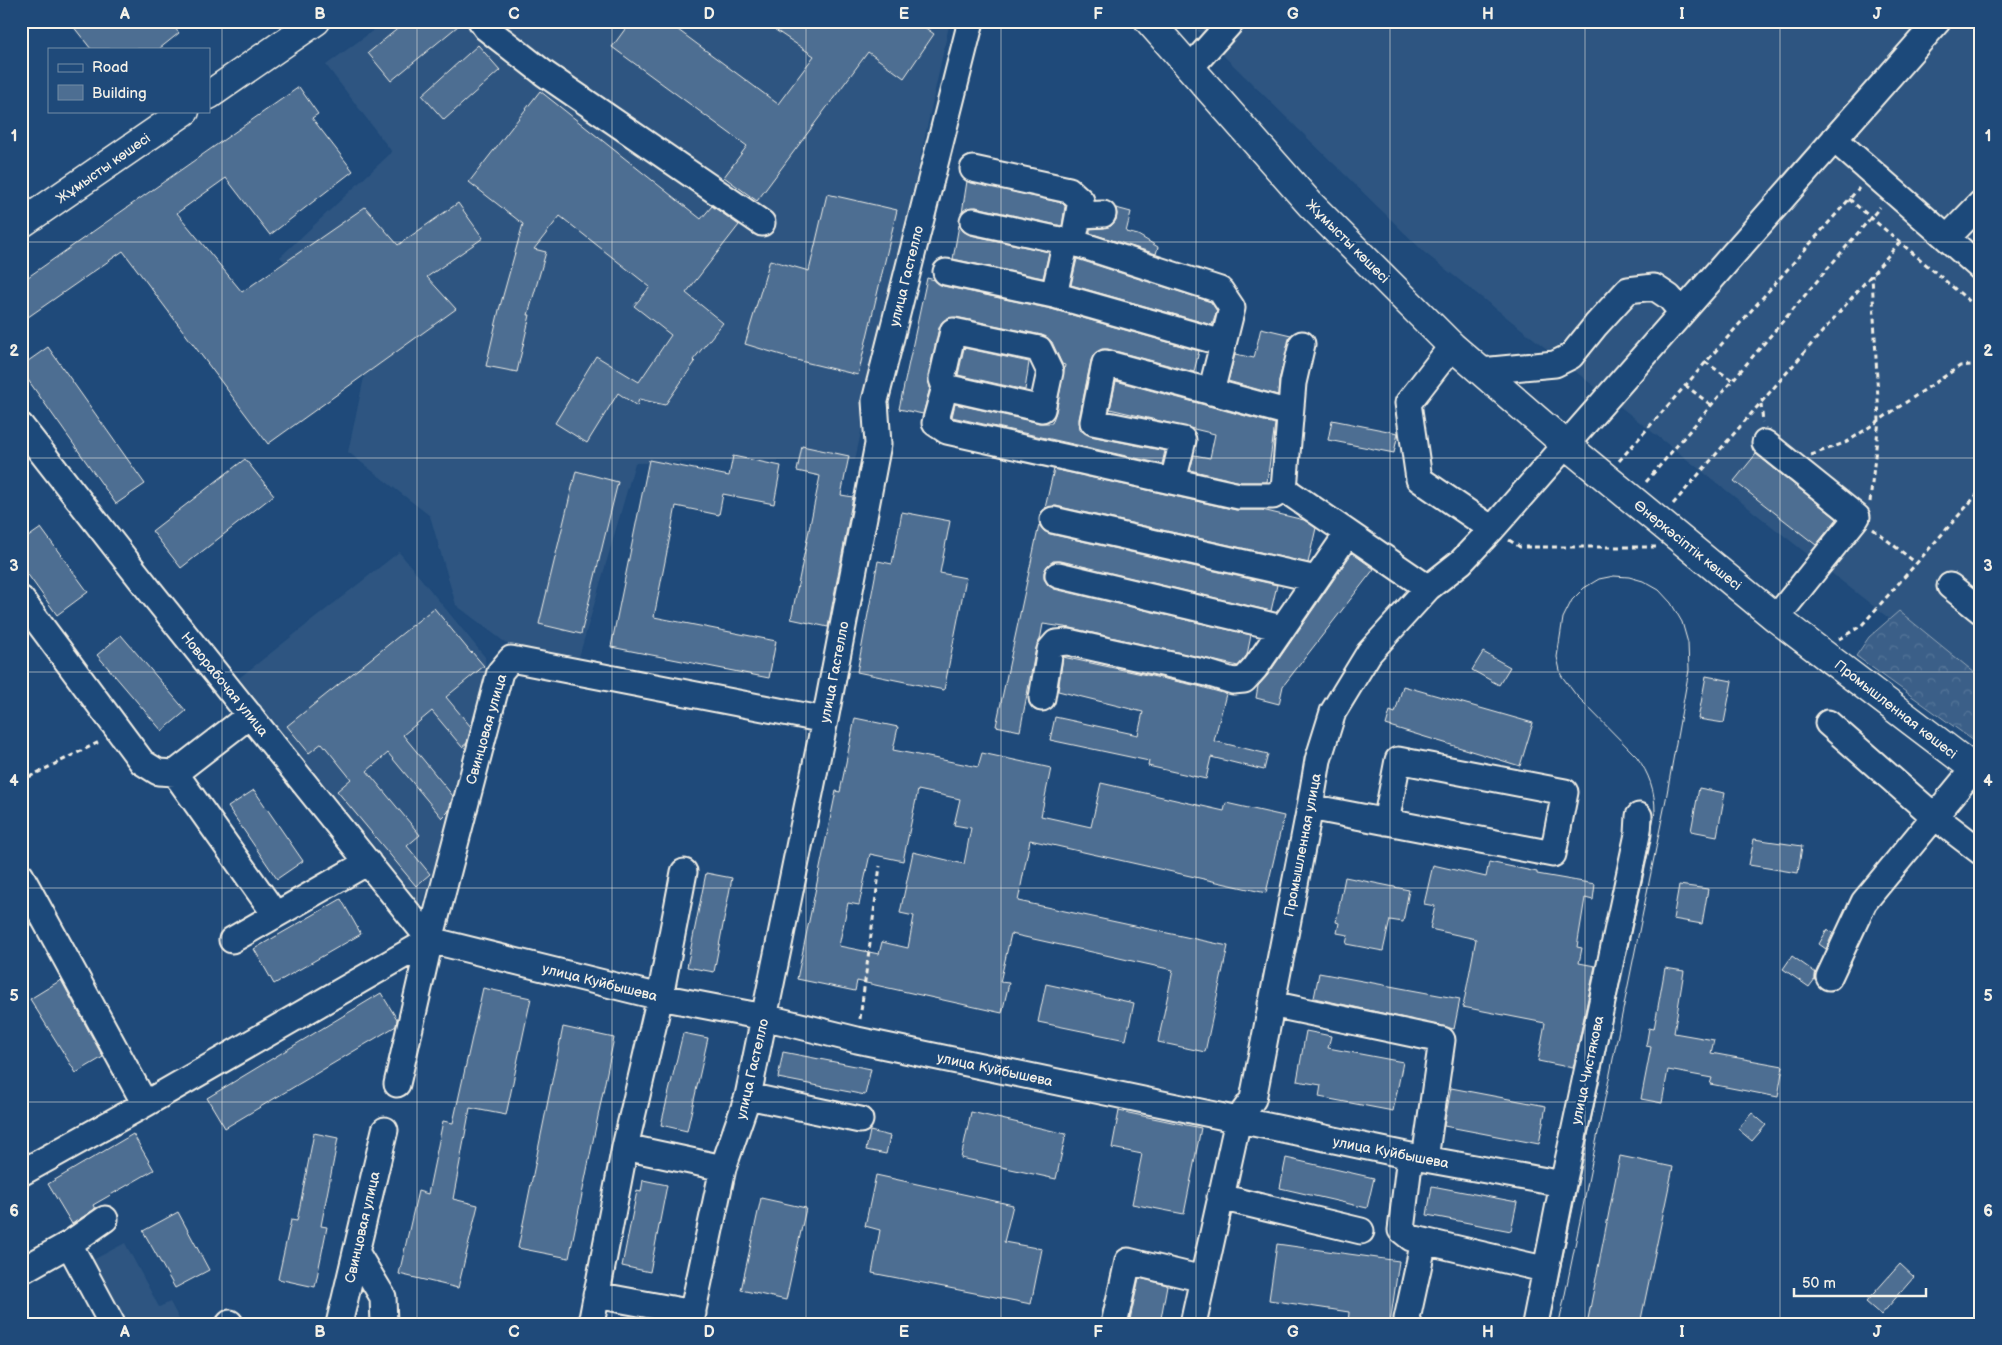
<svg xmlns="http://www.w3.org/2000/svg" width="2002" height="1345" viewBox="0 0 2002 1345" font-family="'Balsamiq Sans',sans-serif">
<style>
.built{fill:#2d5581}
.forest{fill:url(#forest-crowns);stroke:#97a8b8}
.building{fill:#4d6e92;stroke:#f4f1e8;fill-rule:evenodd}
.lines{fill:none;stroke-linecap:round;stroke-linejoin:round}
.minor-casing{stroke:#f4f1e8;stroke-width:29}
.major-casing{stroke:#f4f1e8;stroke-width:31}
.path{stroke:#f4f1e8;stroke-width:3;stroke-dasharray:5 4;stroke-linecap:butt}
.minor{stroke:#1f4a7a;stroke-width:25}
.major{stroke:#1f4a7a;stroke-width:28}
.tram{stroke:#f4f1e8;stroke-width:1}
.grid{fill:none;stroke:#f4f1e8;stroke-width:1;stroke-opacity:0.55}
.labels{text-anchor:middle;stroke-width:4;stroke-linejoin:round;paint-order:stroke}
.street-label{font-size:14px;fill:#f4f1e8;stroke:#1f4a7a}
.neatline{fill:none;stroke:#f4f1e8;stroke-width:2}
.grid-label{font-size:16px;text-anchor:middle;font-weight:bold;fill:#f4f1e8}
</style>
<defs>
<pattern id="forest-crowns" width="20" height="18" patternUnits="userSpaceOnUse" patternTransform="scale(1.25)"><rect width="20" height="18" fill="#3a5f88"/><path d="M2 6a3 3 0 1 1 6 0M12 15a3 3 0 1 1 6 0" fill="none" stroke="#577699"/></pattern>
</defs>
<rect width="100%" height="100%" fill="#1f4a7a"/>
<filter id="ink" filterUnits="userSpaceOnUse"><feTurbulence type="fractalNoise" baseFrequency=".02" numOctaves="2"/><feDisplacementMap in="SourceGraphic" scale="10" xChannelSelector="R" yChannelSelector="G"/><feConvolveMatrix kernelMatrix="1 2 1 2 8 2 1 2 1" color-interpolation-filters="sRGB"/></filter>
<g filter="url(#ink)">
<path class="built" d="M386,21H950L855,460L635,463L577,664L523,656L456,605L430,516L348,452L369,354L280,257L392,152L326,65Z
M1188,21H1981V691L1425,253Z
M399,552L485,657L487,690L476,738L422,906L239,678Z
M125,1243L159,1307L170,1302L179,1319L170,1324H125L91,1261Z"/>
<path class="forest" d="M1899,611L1981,678V732L1974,741L1856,656L1869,637Z"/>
<path class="building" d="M69,21H169L179,33L159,49H91Z
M407,21H464L391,81L368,53Z
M631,21H666L778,104L814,56L762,21H916L934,34L904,78L868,52L757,201L724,177L747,146L612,47Z
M478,45L500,70L444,120L422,95Z
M299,87L318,114L312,118L353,171L270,235L226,178L177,213L242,292L365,207L398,245L458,203L483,238L427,277L456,309L268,444L123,251L21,322V282Z
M540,91L701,219L712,206L739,225L686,293L723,323L693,360L695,362L665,405L639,399L637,406L618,393L587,443L555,423L596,356L639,382L671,335L634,306L650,287L560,216L534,249L546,252L528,315H530L517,372L486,366L499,310L523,224L469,182Z
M967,181L1062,203L1065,206L1062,226L976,207L968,208L962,213Z
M827,194L897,210L858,375L788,358V357L745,344L770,260L809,271Z
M1116,208L1131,212L1126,232L1138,235L1158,247L1156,254L1090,233V229L1104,228L1111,226L1116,220L1117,214Z
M959,225L963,231L970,235L1049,252L1043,278L953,259Z
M1077,259L1211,302L1217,311L1212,325L1071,285Z
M927,278L935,280L943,286L1051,309L1199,351L1194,372L1108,349H1102L1095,353L1091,360L1079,419L1080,430L1090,436L1165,451L1162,464L952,417L955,404L1039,423H1052L1056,412L1065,365L1062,364L1052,342L1042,335L956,317L948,318L942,322L939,328L928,376L930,388L923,414L899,409Z
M1261,328L1291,335L1279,380L1278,395L1228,381L1235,354L1254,358Z
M48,347L145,484L116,504L21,370V366Z
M964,348L1029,362L1025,390L958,375Z
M1116,381L1275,424L1267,482H1241L1190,470L1194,455L1210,458L1215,434L1110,409Z
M1332,420L1398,433L1394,453L1328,440Z
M802,446L849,456L841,495L853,497L828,627L791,619L820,476L797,471Z
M1756,454L1837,519L1816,545L1734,481Z
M733,456L781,466L774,504L723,494L719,515L676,506L654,617L776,641L769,678L611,647L649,460L729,476Z
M245,459L274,495L181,568L152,531Z
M1054,469L1236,510H1262L1304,520L1316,528L1308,563L1056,506L1045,508Z
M576,471L618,482L581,634L539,624Z
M902,512L950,521L940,573L966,578L944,690L857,672L878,561L892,564Z
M1039,525L1044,531L1050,534L1277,585L1271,611L1061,561H1053L1047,566L1044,572V579L1048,585L1054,589L1251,635L1247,655L1238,666L1071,628L1043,624L1040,640L1036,648L1020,731L996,726Z
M41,528L88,592L57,615L21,565V542Z
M1352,553L1374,569L1283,686L1279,704L1256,698L1258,686L1267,676Z
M434,608L471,653L472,652L484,666L446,697L471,727L467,743L462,747L432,711L403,735L453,796L448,812L442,818L388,753L367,771L420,835L407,846L430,874L416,886L337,791L351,779L322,743L309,753L287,726Z
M121,635L186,711L162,731L97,655Z
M1483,652L1510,667L1499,685L1472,670Z
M1063,657L1198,686L1226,694L1214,741L1268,754L1264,770L1211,757L1206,779L1148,766L1149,761L1050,740L1055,717L1138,735L1143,712L1058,691Z
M1706,676L1732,681L1724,723L1698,719Z
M1403,686L1533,723L1520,766L1386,725L1390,711L1395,713Z
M855,718L898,727L893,750L978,767L982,753L1051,768L1041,816L1091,827L1101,783L1224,811L1226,803L1284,816L1266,893L1030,840L1018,901L1228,946L1205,1052L1158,1042L1173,970L1011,934L1000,982L1009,983L1002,1013L857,981L855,991L797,979L836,791L840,792ZM918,790L960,799L954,825L971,828L964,864L913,852L900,913L914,916L908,948L882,942L879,954L839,946L848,903L859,905L870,854L903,861Z
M1699,788L1725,793L1717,836L1691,831Z
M254,790L303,861L277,879L228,807Z
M1754,839L1802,846L1798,873L1749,865Z
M1489,862L1537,872V874L1595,884L1593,900L1585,898L1577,947L1582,948L1579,963L1595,966L1573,1068L1538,1061L1545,1023L1463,1007L1476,939L1430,929L1435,906L1424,904L1433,865L1486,877Z
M706,873L732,878L714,972L687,967Z
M1345,877L1409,890L1403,922L1390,920L1383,951L1346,944L1348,935L1337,933L1339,923L1336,922Z
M1679,885L1708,889L1702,924L1673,919Z
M341,899L361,934L274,984L254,949Z
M1827,930L1833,933L1826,949L1819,944Z
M1792,956L1816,973L1815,979L1809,987L1783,969Z
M1665,968L1684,971L1674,1033L1714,1040L1711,1053L1783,1066L1778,1097L1710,1084L1712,1078L1668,1070L1662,1103L1641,1099L1651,1047L1646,1046L1649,1028L1654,1029Z
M1319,973L1460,999L1454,1029L1314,998Z
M61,980L103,1057L76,1073L30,999Z
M1046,984L1134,1003L1126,1040L1038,1022Z
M483,988L531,998L506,1115L470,1108L453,1199L478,1205L458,1288L399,1274L418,1191L428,1194L443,1121L453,1123Z
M381,993L397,1019L396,1026L225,1128L207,1098Z
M563,1027L614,1038L569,1258L518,1248Z
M1306,1031L1331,1036L1328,1048L1403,1062L1393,1111L1319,1097L1321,1085L1297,1081Z
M683,1033L708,1038L687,1131L661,1125Z
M783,1052L871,1069L865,1095L778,1078Z
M1451,1088L1546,1106L1539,1144L1444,1126Z
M1119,1111L1201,1128L1184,1214L1132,1204L1142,1154L1112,1148Z
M971,1112L1066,1134L1056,1179L961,1158Z
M1752,1113L1766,1125L1752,1141L1738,1129Z
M870,1131L890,1136L886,1154L866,1150Z
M314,1133L338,1138L321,1226L327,1227L315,1287L278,1279L291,1220L297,1221Z
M133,1134L154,1170L93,1205L95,1209L72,1224L48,1184Z
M1620,1156L1673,1167L1640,1324H1587Z
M1286,1158L1374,1178L1367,1208L1280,1188Z
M876,1175L1013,1205L1004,1242L1042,1249L1031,1304L872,1273L880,1230L865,1226Z
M643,1180L667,1185L650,1272L622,1266L637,1191L641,1192Z
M1432,1186L1517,1202L1511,1231L1427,1215Z
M761,1198L806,1208L786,1300L741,1290Z
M178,1212L209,1270L175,1288L143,1231Z
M1277,1244L1399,1261L1390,1324H1348L1349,1312L1269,1300Z
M1900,1264L1914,1277L1881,1315L1866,1302Z
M1139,1278L1167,1285L1160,1324H1129Z"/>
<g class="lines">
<g class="minor-casing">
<path id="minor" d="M481,21L486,28L545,74L762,223
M1190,68L1232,21
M1834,139L1981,268
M973,169L1069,190L1081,201L1073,243
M1079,215L1103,214
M973,221L1078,244L1220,290L1232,308L1211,392
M1947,238L1981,203
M1066,241L1054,295L1223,343
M946,272L1054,295
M1302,344L1293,383L1284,489L1428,588
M1452,346L1408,403L1419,479L1492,529
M1481,371L1555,364L1571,356L1596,325L1628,290L1654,287L1669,297L1682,312
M945,387L942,379L953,331L1039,349L1050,372L1042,409L945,387L935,423L947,431L1239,496H1273L1284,489
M21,426L150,591L430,940
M1765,443L1857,517L1776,618
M1173,481L1183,440L1093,422L1105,363L1290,413
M1053,520L1316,579
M1058,575L1282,628
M1950,586L1981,611
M21,599L142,762L158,772L175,773L250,715
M1042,698L1050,650L1056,643L1068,642L1207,673L1233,681L1244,680L1255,668L1348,533
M1828,723L1934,816L1981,852
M175,773L275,914
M1310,807L1553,854L1565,792L1398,760L1386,822
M21,876L145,1104
M232,940L368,862
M430,940L660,997L764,1017L857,1040L1425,1159L1563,1184
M1829,977L1864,902L1981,760
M1271,1004L1442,1040L1425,1159
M397,1084L430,940L500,672L511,659L825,720
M748,1096L860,1120
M625,1147L723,1168
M1410,1156L1401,1230L1411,1238L1535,1267
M21,1173L145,1104L430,940
M1220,1197L1361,1231
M69,1244L112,1324
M356,1252L383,1297L384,1324
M21,1271L69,1244L105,1219
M596,1295L693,1313
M229,1324L230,1323
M339,1324L385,1130
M591,1324L625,1147L660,997L684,872
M690,1324L723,1168L748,1096L825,720L878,444L875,401L971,21
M1114,1324L1128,1261L1203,1279
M1193,1324L1238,1120L1253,1099L1310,807L1318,760L1333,712L1369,653L1428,588L1461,562L1492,529L1938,21
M1409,1324L1407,1319L1424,1241
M1535,1324L1563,1184L1638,834L1639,816"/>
</g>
<g class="major-casing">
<path id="major" d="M1149,21L1310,204L1452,346L1565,444L1776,618L1981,774
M209,95L316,21
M21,224L185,111"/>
</g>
<path class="path" d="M1849,199L1981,311
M1705,362L1732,380
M1685,385L1711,405
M1761,404L1763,422
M1811,455L1847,442L1960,366L1981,364
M1619,461L1859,188
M1646,482L1880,207
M1870,502L1879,420L1872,275
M1673,504L1900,242
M1873,529L1916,563
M1509,540L1520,547H1656
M1839,639L1861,626L1981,490
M21,781L101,741
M860,1019L880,866"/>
<use href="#minor" class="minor"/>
<use href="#major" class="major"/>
<path class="tram" d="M1549,1324L1655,812C1655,790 1649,774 1637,757L1576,695L1561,675L1557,657L1563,618L1572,600L1584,588L1599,579L1614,576L1629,577L1643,581L1659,590L1671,603L1682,622L1688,643L1689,670L1666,799L1559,1324"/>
</g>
</g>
<path class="grid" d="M222,21V1324M417,21V1324M612,21V1324M806,21V1324M1001,21V1324M1196,21V1324M1390,21V1324M1585,21V1324M1780,21V1324M21,242H1981M21,458H1981M21,672H1981M21,888H1981M21,1102H1981"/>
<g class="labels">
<g class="street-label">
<text transform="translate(103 168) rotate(-35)" y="5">Жұмысты көшесі</text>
<text transform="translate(1348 241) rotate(45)" y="5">Жұмысты көшесі</text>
<text transform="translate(906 276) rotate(-76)" y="5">улица Гастелло</text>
<text transform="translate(1688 545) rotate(39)" y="5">Өнеркәсіптік көшесі</text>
<text transform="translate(834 672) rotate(-79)" y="5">улица Гастелло</text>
<text transform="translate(225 684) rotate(51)" y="5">Новорабочая улица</text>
<text transform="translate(1896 709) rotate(38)" y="5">Промышленная көшесі</text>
<text transform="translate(486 729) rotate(-74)" y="5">Свинцовая улица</text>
<text transform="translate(1302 845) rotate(-79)" y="5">Промышленная улица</text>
<text transform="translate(600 982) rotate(14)" y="5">улица Куйбышева</text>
<text transform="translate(752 1069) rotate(-77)" y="5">улица Гастелло</text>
<text transform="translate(995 1069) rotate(12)" y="5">улица Куйбышева</text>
<text transform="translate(1587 1070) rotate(-78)" y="5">улица Чистякова</text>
<text transform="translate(1391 1152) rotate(11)" y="5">улица Куйбышева</text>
<text transform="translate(362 1227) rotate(-77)" y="5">Свинцовая улица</text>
</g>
</g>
<rect width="2002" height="1345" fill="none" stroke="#1f4a7a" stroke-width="55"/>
<rect x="48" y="48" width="162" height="65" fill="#1f4a7a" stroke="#748da6"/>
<rect x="58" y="64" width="25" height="8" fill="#1f4a7a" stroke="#748da6"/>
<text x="92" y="72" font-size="15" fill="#f4f1e8">Road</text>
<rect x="58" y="85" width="25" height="15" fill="#4d6e92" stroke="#748da6"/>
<text x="92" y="98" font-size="15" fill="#f4f1e8">Building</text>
<path d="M1794 1288v8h132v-8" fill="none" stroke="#f4f1e8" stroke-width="2.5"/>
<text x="1802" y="1288" font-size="15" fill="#f4f1e8" stroke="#1f4a7a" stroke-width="4" paint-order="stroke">50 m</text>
<rect x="28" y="28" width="1946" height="1290" class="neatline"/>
<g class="grid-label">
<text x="125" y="19">A</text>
<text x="320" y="19">B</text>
<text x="514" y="19">C</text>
<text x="709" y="19">D</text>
<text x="904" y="19">E</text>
<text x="1098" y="19">F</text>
<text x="1293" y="19">G</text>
<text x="1488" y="19">H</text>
<text x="1682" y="19">I</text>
<text x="1877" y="19">J</text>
<text x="14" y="141">1</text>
<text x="1988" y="141">1</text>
<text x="14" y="356">2</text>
<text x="1988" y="356">2</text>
<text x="14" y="571">3</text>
<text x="1988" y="571">3</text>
<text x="14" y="786">4</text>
<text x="1988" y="786">4</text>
<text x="14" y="1001">5</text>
<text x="1988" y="1001">5</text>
<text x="14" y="1216">6</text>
<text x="1988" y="1216">6</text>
<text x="125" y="1337">A</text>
<text x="320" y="1337">B</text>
<text x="514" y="1337">C</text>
<text x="709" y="1337">D</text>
<text x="904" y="1337">E</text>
<text x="1098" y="1337">F</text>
<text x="1293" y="1337">G</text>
<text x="1488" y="1337">H</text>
<text x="1682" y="1337">I</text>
<text x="1877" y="1337">J</text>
</g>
</svg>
